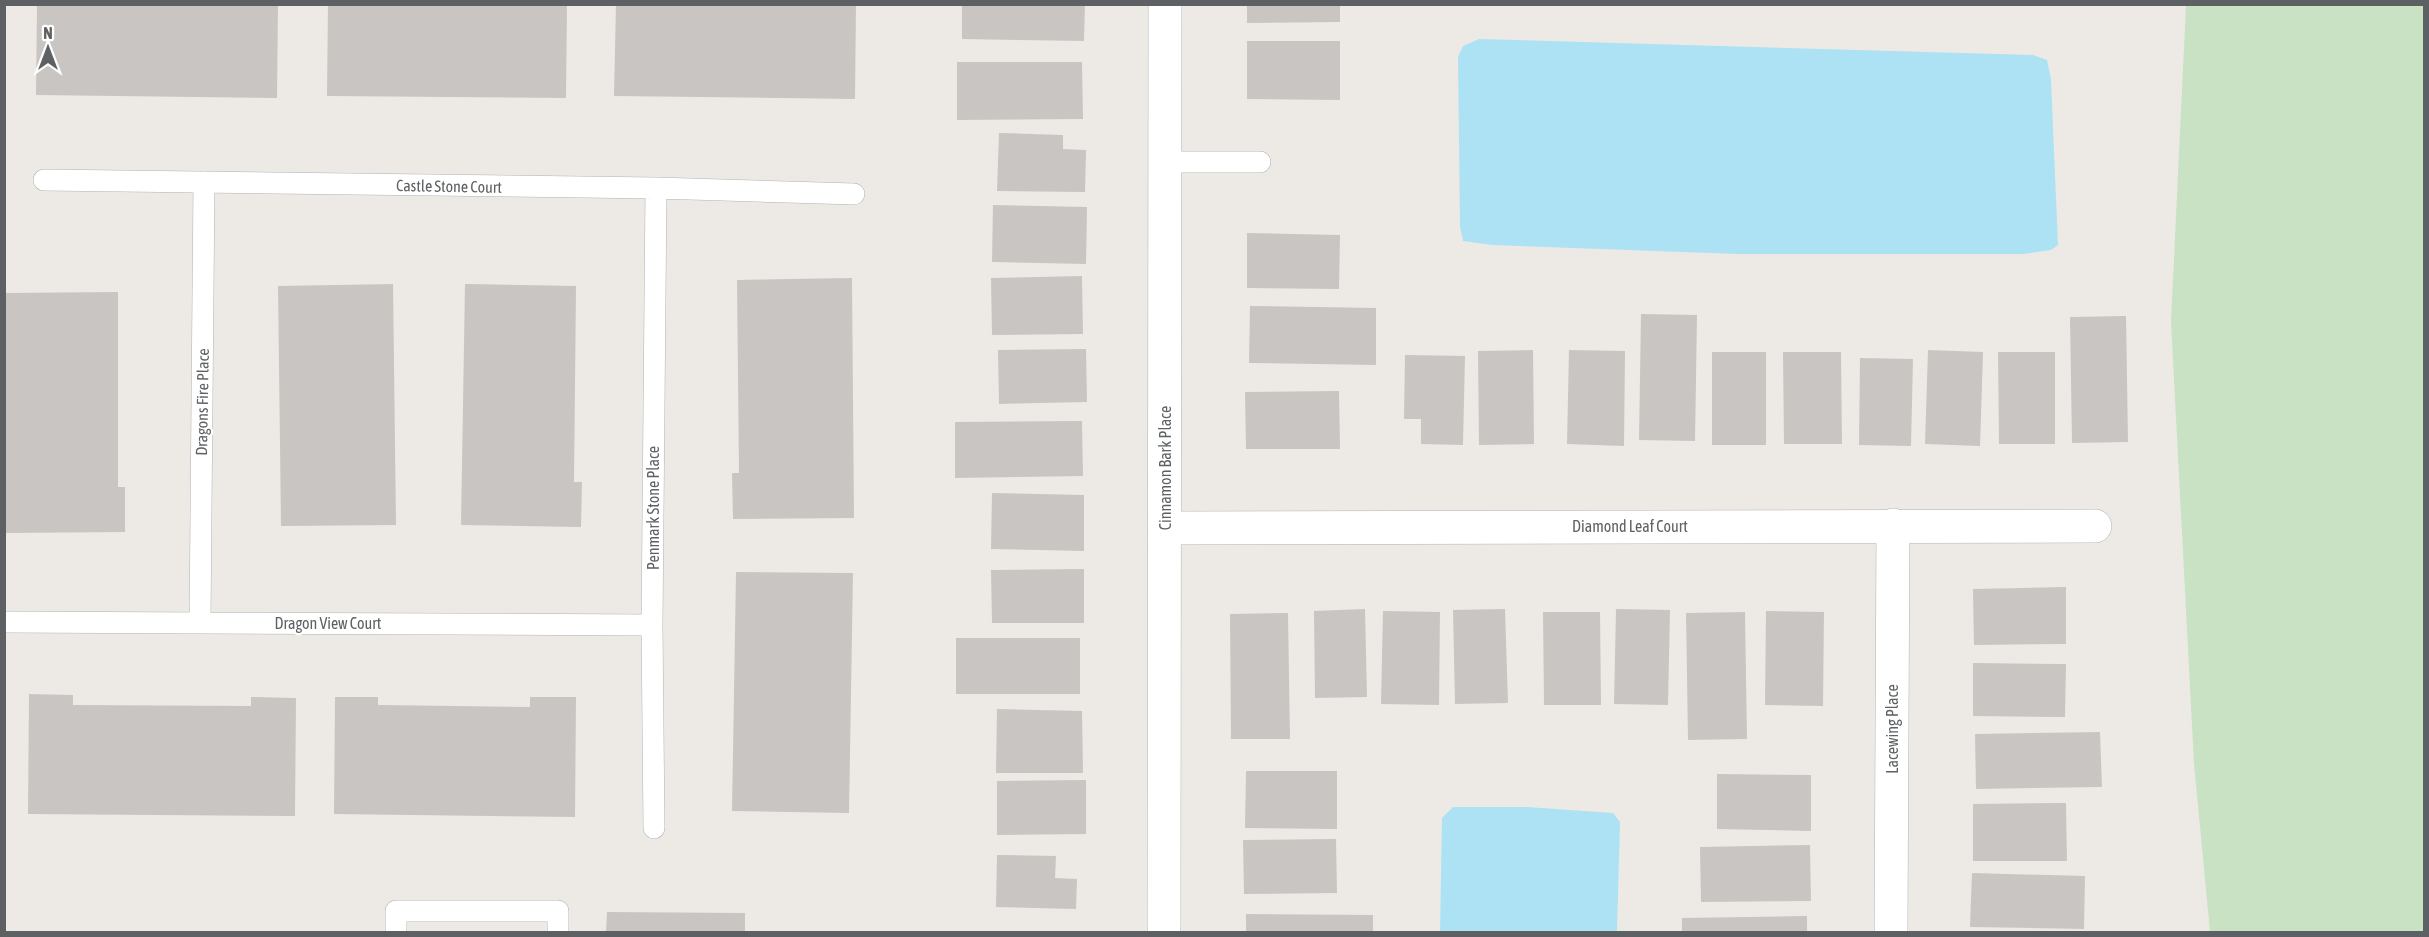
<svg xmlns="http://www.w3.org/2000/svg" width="2429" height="937" viewBox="0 0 2429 937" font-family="'Asap Condensed',sans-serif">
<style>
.green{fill:#cae2c4}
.water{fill:#ade2f5}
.building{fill:#c9c5c2}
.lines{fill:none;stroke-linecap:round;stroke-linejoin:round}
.lane-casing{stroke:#b0b3b6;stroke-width:22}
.street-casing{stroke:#b0b3b6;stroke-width:34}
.lane{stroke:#fff;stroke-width:21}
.street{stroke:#fff;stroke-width:33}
.labels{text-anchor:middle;stroke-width:4.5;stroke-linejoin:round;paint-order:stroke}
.street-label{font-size:16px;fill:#5d6164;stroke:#fff}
</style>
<rect width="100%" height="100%" fill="#edeae5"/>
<path class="green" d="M2186,5H2424V932H2210L2194,764L2171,322Z"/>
<path class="water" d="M1479,39L2033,55L2047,60L2051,79L2058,245L2051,250L2023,254H1737L1492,245L1463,241L1460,227L1458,57L1463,46Z
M1453,807H1527L1613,813L1620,822L1617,932H1440L1442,818Z"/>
<path class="building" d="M37,4H278L277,98L36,95Z
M328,4H567L566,98L327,96Z
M616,4H856L855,99L614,96Z
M962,4H1085L1084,41L962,39Z
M1247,4H1340V22L1247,23Z
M1247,41H1340V100L1247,99Z
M957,62H1082L1083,119L957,120Z
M999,133L1063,135V149L1086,150L1085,192L997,191Z
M993,205L1087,207L1086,264L992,262Z
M1247,233L1340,235L1339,289L1247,288Z
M1082,276L1083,334L992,335L991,278Z
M852,278L854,518L733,519L732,473H739L737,280Z
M393,284L396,525L281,526L278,286Z
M465,284L576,286L574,482H582L581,527L461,525Z
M118,292V487H125V532L5,533L4,293Z
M1250,306L1376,308V365L1249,363Z
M1641,314L1697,315L1695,441L1639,440Z
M2126,316L2128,442L2072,443L2070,317Z
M1086,349L1087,402L999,404L998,350Z
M1533,350L1534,444L1479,445L1478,351Z
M1569,350L1625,351L1624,446L1567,444Z
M1928,350L1983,352L1980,446L1925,444Z
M1712,352H1766V445H1712Z
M1783,352H1841L1842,444H1784Z
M1998,352H2055V444H1999Z
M1405,355L1465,356L1463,445L1421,444V419H1404Z
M1860,358L1913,359L1911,446L1859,445Z
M1339,391L1340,449H1246L1245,392Z
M1082,421L1083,476L955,478V422Z
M992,493L1084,495V551L991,549Z
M1084,569V623H992L991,570Z
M736,572L853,573L849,813L732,811Z
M2066,587V644L1974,645L1973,589Z
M1365,609L1367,697L1315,698L1314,611Z
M1505,609L1508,703L1455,704L1453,610Z
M1616,609L1670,610L1668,705L1614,704Z
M1383,611L1440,612L1439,705L1381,704Z
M1766,611L1824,612L1823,706L1765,705Z
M1543,612H1600L1601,705H1544Z
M1745,612L1747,739L1688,740L1686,613Z
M1288,613L1290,739H1231L1230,614Z
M956,638H1080V694H956Z
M1973,663L2066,664L2065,717L1973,716Z
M29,694L73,695V705L251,706V697L296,698L295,816L28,814Z
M335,697H378V705L530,707V697H576L575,817L334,814Z
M997,709L1082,711L1083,773H996Z
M2100,732L2102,787L1976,789L1975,734Z
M1246,771H1337V829L1245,828Z
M1717,774L1811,775V831L1717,829Z
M1086,780V834L997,835V781Z
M2066,803L2067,861H1973V804Z
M1336,839L1337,893L1244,894L1243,840Z
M1810,845L1811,901L1701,902L1700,847Z
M997,855L1056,856L1055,878L1077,879L1076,909L996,907Z
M1972,873L2085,876L2084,929L1970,927Z
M607,912L745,913V932H606Z
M1246,914L1373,915V932H1246Z
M1807,916V932H1682V918Z"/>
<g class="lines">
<g class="lane-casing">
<path id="lane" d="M1164,162H1260
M44,180L656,188L854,194
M4,622L652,625
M200,623L204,182
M654,828L652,625L656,188
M396,932V911H558V932"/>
</g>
<g class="street-casing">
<path id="street" d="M1166,528L2095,526
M1164,932L1165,4
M1891,932L1893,525"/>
</g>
<use href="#lane" class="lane"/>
<use href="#street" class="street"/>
</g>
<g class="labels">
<g class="street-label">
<text transform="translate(449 186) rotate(1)" y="6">Castle Stone Court</text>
<text transform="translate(202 402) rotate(-89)" y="6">Dragons Fire Place</text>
<text transform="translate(1165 468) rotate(-90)" y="6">Cinnamon Bark Place</text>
<text transform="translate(653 508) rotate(-90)" y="6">Penmark Stone Place</text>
<text x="1630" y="532">Diamond Leaf Court</text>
<text x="328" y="629">Dragon View Court</text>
<text transform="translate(1892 729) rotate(-90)" y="6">Lacewing Place</text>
</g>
</g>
<rect width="2429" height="937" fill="none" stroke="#5d6164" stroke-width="12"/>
<g transform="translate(48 48)" stroke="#ffffff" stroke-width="4.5" paint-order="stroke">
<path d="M0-4.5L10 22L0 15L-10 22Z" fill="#5d6164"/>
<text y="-9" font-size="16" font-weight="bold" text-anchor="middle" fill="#5d6164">N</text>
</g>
</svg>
